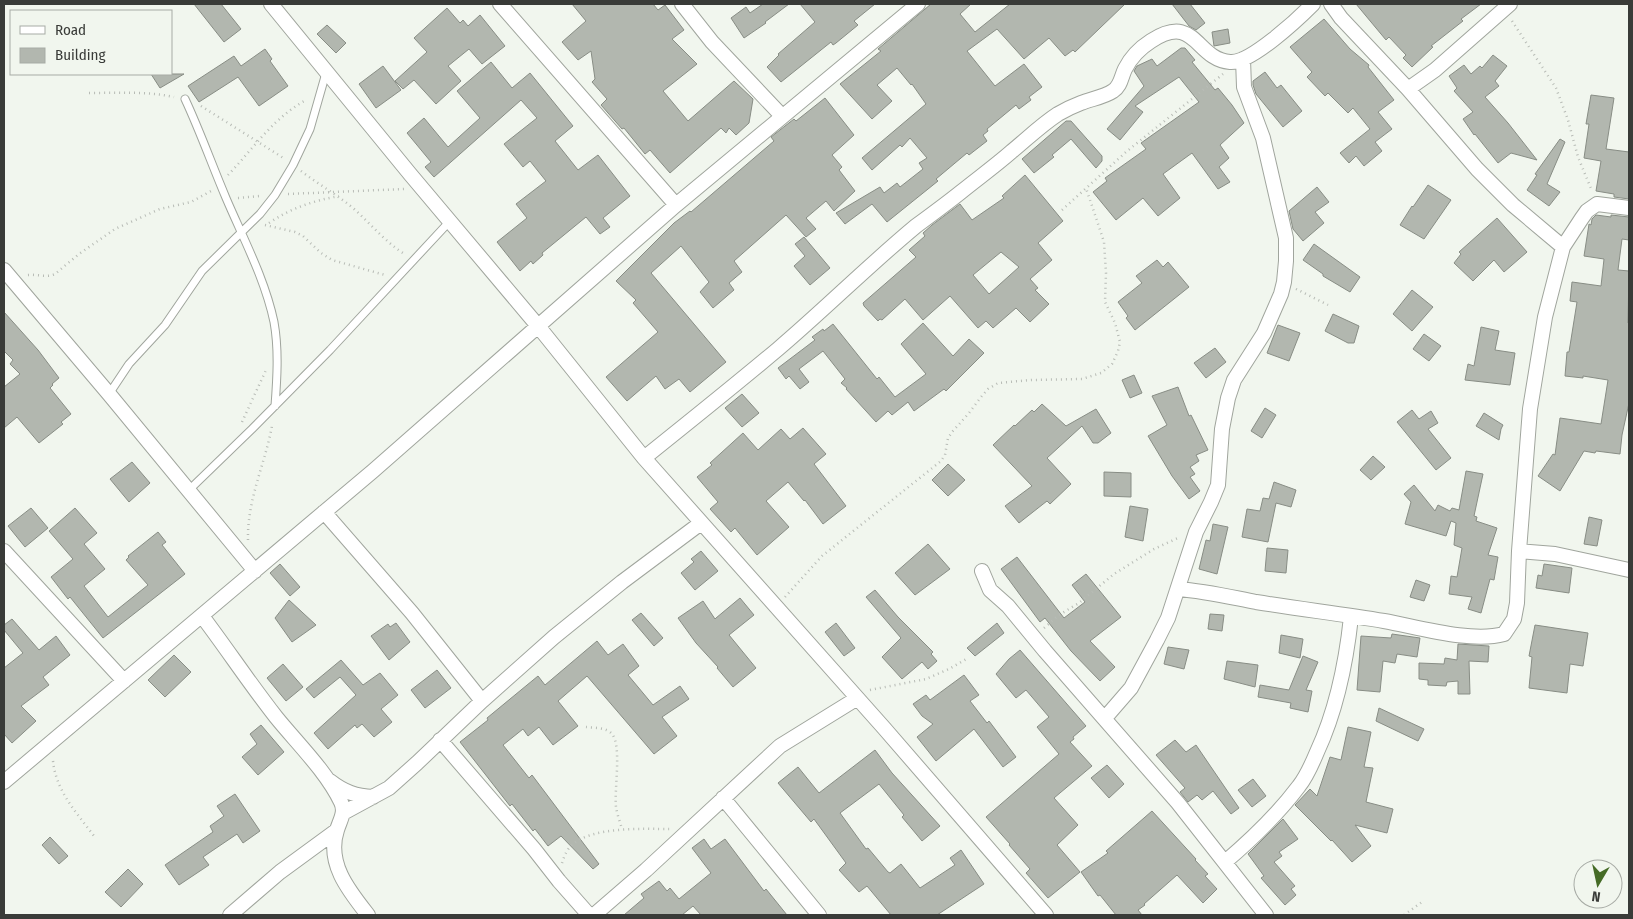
<svg xmlns="http://www.w3.org/2000/svg" width="1633" height="919" viewBox="0 0 1633 919" font-family="'Fira Sans Condensed',sans-serif">
<style>
.building{fill:#b2b7af;stroke:#888d85;fill-rule:evenodd}
.lines{fill:none;stroke-linecap:round;stroke-linejoin:round}
.service-casing{stroke:#a0a59d;stroke-width:9}
.minor-casing{stroke:#a0a59d;stroke-width:16}
.path{stroke:#b8bcb6;stroke-width:2.5;stroke-dasharray:1 4;stroke-linecap:butt}
.service{stroke:#fff;stroke-width:7}
.minor{stroke:#fff;stroke-width:14}
</style>
<rect width="100%" height="100%" fill="#f1f6ee"/>
<path class="building" d="M194,4H221L241,29L224,42Z
M572,4H653L658,10L665,5L684,30L672,39L697,64L663,91L688,121L734,81L753,99L749,123L736,135L729,128L726,133L721,128L670,173L650,150L645,154L624,128L622,129L601,105L607,99L592,82L595,79L591,51L578,60L562,42L586,21Z
M763,4H789L765,22L766,23L744,38L731,18L746,7L750,13Z
M800,4H875L854,21L858,25L836,43L833,45L831,42L781,82L767,67L779,55L778,54L815,22Z
M931,4H971L960,14L975,32L1010,4H1125L1075,52L1073,50L1065,56L1049,38L1024,59L997,29L967,51L995,86L1024,64L1042,87L1029,97L1031,100L1019,109L1016,105L987,129L988,131L983,135L987,141L969,155L967,153L936,179L938,181L887,222L872,204L845,224L836,213L880,187L884,193L897,183L900,187L923,169L919,163L927,158L910,138L902,147L900,145L872,170L862,158L926,104L912,84L911,85L897,68L877,85L892,101L872,119L840,84L881,51L878,49Z
M1172,4H1190L1205,23L1196,30L1189,26Z
M1356,4H1481L1461,19L1463,21L1431,46L1433,47L1412,67L1403,58L1406,55L1389,37L1386,40Z
M447,8L460,23L463,20L468,26L480,15L505,46L482,64L469,49L448,66L461,81L436,104L414,80L403,89L395,81L427,52L414,38Z
M1324,19L1350,49L1369,65L1368,67L1394,100L1378,112L1392,129L1375,142L1382,151L1364,166L1356,156L1349,163L1340,153L1370,129L1353,108L1348,113L1328,93L1325,96L1307,77L1312,72L1290,47Z
M327,25L346,43L336,53L317,34Z
M1228,29L1230,43L1214,46L1212,32Z
M1181,48H1185L1195,60L1192,62L1215,90L1218,88L1232,105L1244,123L1220,145L1229,158L1219,167L1230,182L1218,189L1192,153L1163,174L1180,198L1158,216L1143,198L1116,220L1093,192L1107,181L1105,178L1146,149L1141,143L1199,102L1179,77L1135,106L1143,112L1120,140L1107,129L1144,86L1134,71L1137,66L1152,59L1157,66Z
M265,49L272,59L270,61L288,86L259,106L238,77L199,102L188,86L234,56L241,66Z
M1493,55L1507,66L1495,81L1499,86L1485,97L1508,123L1537,160L1511,153L1498,163L1475,134L1474,135L1463,119L1473,112L1454,91L1457,88L1449,76L1464,65L1471,74L1480,66L1482,68Z
M491,62L512,88L530,73L573,126L555,141L578,170L598,155L630,196L603,218L610,227L600,234L586,217L542,253L543,255L533,264L531,261L520,271L497,242L527,218L516,204L546,181L530,161L523,167L504,144L537,118L521,100L434,177L425,167L431,162L407,133L424,118L448,147L480,118L457,91Z
M383,66L401,90L376,108L359,84Z
M1265,72L1277,88L1281,85L1302,111L1283,127L1256,94L1253,85V81Z
M151,74H184L160,88Z
M1591,95L1614,98L1606,149L1629,152V199L1614,197V194L1596,191L1601,161L1584,158L1589,124H1586Z
M825,98L854,135L832,155L842,167L839,170L855,191L834,211L826,201L806,218L816,229L806,237L786,215L734,261L742,272L729,283L734,290L713,308L700,292L709,282L681,246L651,273L726,362L690,392L679,379L665,389L656,376L627,401L606,377L658,332L633,303L636,300L616,281L674,223L690,211L691,212L774,141L771,137L794,119L796,121Z
M1066,121H1071L1102,156V161L1096,168L1071,139L1052,155L1054,157L1034,173L1022,159Z
M1560,139L1565,142L1547,184L1560,192L1549,206L1527,190L1537,175L1535,174Z
M1025,175L1063,221L1038,243L1052,260L1030,279L1038,288L1035,290L1049,304L1030,322L1016,308L993,328L986,321L978,328L950,296L923,320L905,299L882,320L880,319L878,321L864,306L863,303L916,257L909,250L925,236L923,233L932,225L960,204L972,220L1004,198L1002,196ZM1001,252L1019,267L989,294L973,275Z
M1428,185L1451,200L1424,239L1400,225L1412,206L1413,207Z
M1317,187L1329,202L1315,212L1324,223L1303,241L1293,229L1289,211Z
M1596,215L1611,217V215L1629,217V240L1622,239L1618,270L1629,271L1628,323H1629V403L1622,435L1620,454L1596,451L1595,453L1584,451L1560,491L1538,476L1553,454L1555,455L1560,418L1601,424L1608,380L1583,376V378L1565,376L1567,352H1569L1577,302L1570,301L1572,282L1601,286L1604,259L1584,256L1589,224L1591,225L1592,219Z
M1497,218L1527,252L1504,272L1494,260L1473,281L1454,263L1461,254L1459,252Z
M804,237L830,268L810,285L794,266L805,256L795,244Z
M1314,244L1360,277L1350,292L1323,276V274L1303,260Z
M1157,260L1163,267L1168,262L1189,287L1135,330L1126,318L1128,316L1118,302L1142,283L1136,276Z
M1412,290L1433,307L1412,331L1393,314Z
M4,312L38,350L59,378L52,384L53,385L50,388L71,414L61,422L63,424L39,443L17,417L4,428V387L20,374L10,364L13,360L4,351Z
M1333,314L1359,326L1354,343H1348L1325,331Z
M923,323L953,356L969,339L984,353L946,391L944,389L914,411L908,402L892,415L888,411L876,422L846,389L847,388L841,383L845,379L823,351L799,369L809,382L800,389L789,376L786,379L778,368L815,340L812,337L823,329L824,331L833,324L877,379L879,377L895,397L926,374L901,344Z
M1278,325L1300,333L1289,361L1267,353Z
M1481,327L1499,331L1495,350L1515,353L1510,385L1465,380L1468,364L1474,366Z
M1424,334L1441,346L1429,361L1413,349Z
M1215,348L1226,362L1206,378L1194,363Z
M1134,375L1142,393L1130,398L1122,380Z
M1178,387L1189,416L1191,415L1208,450L1196,455L1199,461L1190,467L1195,474L1190,477L1200,491L1189,499L1172,476L1148,436L1167,425L1152,396Z
M742,394L759,413L742,427L725,408Z
M1042,404L1066,426L1096,409L1111,433L1098,443H1093L1082,426L1047,458L1071,484L1050,504L1047,501L1019,523L1005,506L1032,486L993,445L1014,425L1015,426L1032,410L1034,412Z
M1265,408L1276,415L1262,438L1251,431Z
M1412,410L1419,419L1431,411L1438,423L1428,429L1451,458L1436,470L1397,422Z
M1484,413L1503,425L1501,429L1499,440L1476,426Z
M803,428L826,454L814,464L846,506L823,524L805,500L804,501L788,482L766,501L789,527L757,555L735,528L731,532L710,509L718,502L697,477L712,465L710,463L743,433L758,450L781,429L790,439Z
M1373,456L1385,467L1371,480L1360,470Z
M132,462L150,483L129,502L110,479Z
M948,464L965,480L948,496L932,480Z
M1466,471L1483,474L1474,516L1477,517L1476,521L1497,528L1488,555L1498,557L1494,580L1490,579L1481,613L1468,609L1472,597L1449,594L1451,576L1457,577L1462,548L1454,545L1456,523L1451,521L1446,536L1405,524L1411,502L1404,494L1414,485L1435,511L1438,505L1450,511L1452,508L1459,510Z
M1104,472L1131,473V497L1104,496Z
M1274,482L1296,490L1291,507L1276,503L1268,542L1242,537L1247,509L1260,511L1263,498L1269,499Z
M1130,506L1148,509L1143,541L1125,537Z
M31,508L48,528L25,547L8,526Z
M75,508L97,533L84,544L105,569L84,586L108,617L148,585L126,560L129,557L128,556L158,532L166,542L162,545L185,574L103,638L70,597L68,599L51,577L73,559L49,531Z
M1589,517L1602,520L1597,546L1584,544Z
M1213,524L1228,527L1217,574L1199,569L1206,540L1210,541Z
M928,544L950,569L915,595L895,573Z
M1267,548L1288,550L1286,573L1265,571Z
M701,551L718,571L695,590L681,573L694,562L691,559Z
M1017,557L1064,618L1085,602L1072,585L1086,574L1121,617L1090,641L1115,667L1100,681L1071,651L1045,618L1040,622L1001,569Z
M280,564L300,587L290,596L270,573Z
M1544,564L1572,568L1569,593L1536,588L1538,575L1542,576Z
M1416,580L1430,585L1424,601L1410,597Z
M875,590L898,617L933,652L931,654L937,661L928,669L922,662L902,679L882,657L901,638L866,597Z
M740,598L754,615L729,635L756,668L733,687L717,668L718,667L696,643L678,618L703,601L715,619L716,618Z
M289,600L316,625L292,642L275,618Z
M641,613L663,638L654,646L632,620Z
M1210,614L1224,615L1222,631L1208,629Z
M12,619L39,650L56,636L70,655L43,677L49,685L21,706L36,721L12,743L4,734V668L23,653L4,630V625Z
M396,623L410,642L389,660L371,636L388,624L390,627Z
M836,623L855,648L844,656L825,632Z
M997,623L1004,633L975,656L967,648Z
M1535,625L1588,633L1583,666L1570,664L1567,693L1529,688L1532,657L1529,656Z
M1392,634L1420,638L1417,657L1397,654L1395,663L1383,661L1380,692L1357,690L1361,636L1391,638Z
M1281,635L1303,639L1300,658L1279,653Z
M597,641L608,655L623,644L639,666L628,675L653,705L680,686L689,699L662,717L677,736L654,754L587,676L558,701L578,726L553,745L539,727L528,736L523,729L503,745L529,778L532,775L599,864L593,869L561,836L548,846L535,829L533,831L512,804L510,806L460,742L488,720L487,718L538,676L545,685Z
M1458,644L1489,646L1488,662L1469,661L1470,694H1458V681L1447,682L1446,686L1428,685V680L1419,679V663L1444,664L1445,658L1457,660Z
M1168,647L1189,650L1184,669L1164,664Z
M1020,650L1086,726L1073,737L1074,739L1070,742L1092,766L1054,798L1078,825L1057,845L1080,872L1048,898L1026,873L1030,869L1009,845L1010,844L986,817L1059,754L1037,727L1049,717L1026,690L1016,698L996,674L1009,659Z
M174,655L191,672L165,697L148,680Z
M1303,656L1318,662L1306,690L1312,691L1308,712L1290,708L1291,703L1258,697L1260,685L1289,690Z
M341,660L363,685L380,673L398,695L381,709L392,722L374,737L362,724L357,728L355,725L328,749L314,733L356,695L340,677L314,698L306,689Z
M1227,661L1258,665L1255,687L1224,679Z
M283,664L303,687L286,701L267,678Z
M437,670L451,688L425,708L411,690Z
M964,675L979,695L970,701L987,723L989,721L1016,757L1003,767L974,729L936,761L917,737L933,724L922,716L913,704L926,695L930,700Z
M1379,708L1424,729L1418,741L1376,721Z
M261,725L284,752L258,775L242,757L257,744L250,734Z
M1348,727L1371,732L1364,767L1373,768L1366,802L1393,809L1387,833L1355,825L1371,846L1352,862L1332,840L1331,841L1295,805L1310,789L1317,796L1330,757L1341,760Z
M1175,740L1186,752L1196,745L1239,808L1231,814L1213,791L1202,800L1197,795L1188,802L1180,792L1185,788L1156,755Z
M875,750L892,773L940,826L922,841L902,817L904,815L879,784L840,813L866,849L868,848L888,872L890,873L901,864L920,888L955,865L950,858L961,850L984,884L937,915H891L867,886L859,892L839,870L846,863L814,819L811,822L778,783L798,767L819,793Z
M1107,765L1124,784L1109,798L1091,778Z
M1253,779L1266,796L1252,807L1238,790Z
M235,794L260,831L243,843L237,834L203,857L209,865L179,885L165,865L213,832L210,826L224,816L217,806Z
M1152,811L1196,859L1195,860L1208,874L1205,876L1217,889L1203,903L1177,875L1144,904L1145,905L1138,910L1142,915H1116L1100,895L1098,896L1081,872L1108,853L1106,851Z
M1283,819L1298,839L1279,852L1282,856L1274,862L1295,886L1291,889L1296,895L1285,905L1261,878L1264,876L1248,854Z
M50,837L68,856L59,864L42,845Z
M704,839L711,849L725,839L764,891L766,889L787,915H701L693,906L682,915H624L644,898L641,894L659,881L667,891L670,888L679,899L711,873L692,848Z
M128,869L143,884L121,907L105,892Z"/>
<g class="lines">
<g class="service-casing">
<path id="service" d="M185,99C200,131 212,165 226,198C243,238 265,279 274,322C279,350 277,379 275,406
M109,394L129,364L165,325L202,271L260,214L275,195L293,165L310,129L326,73
M189,490L252,429L330,350L450,221"/>
</g>
<g class="minor-casing">
<path id="minor" d="M271,4L410,174L538,326L644,458L884,728L1046,915
M500,4L676,205
M682,4L712,42L782,116
M1331,4L1341,18L1408,89L1477,169L1513,205L1563,247
M1408,89L1435,70L1510,4
M4,270L109,394L255,571
M644,458C689,422 734,386 778,349C825,309 869,265 916,226C931,215 946,204 961,192C977,179 995,166 1011,152C1027,139 1041,125 1058,114C1065,110 1073,106 1081,103C1091,99 1104,97 1113,91C1121,86 1121,77 1125,69C1131,57 1140,48 1151,41C1196,12 1195,59 1230,62C1250,64 1298,19 1313,4
M324,512L412,613L482,701
M4,551L124,681
M1519,551L1555,554L1629,570
M982,571L990,590L1008,606L1045,651L1178,803L1266,915
M1178,589C1205,591 1230,597 1256,602C1299,609 1342,614 1384,621C1418,627 1471,643 1504,634L1514,619L1517,603L1519,551L1530,409L1545,317L1563,247L1582,218L1587,211L1597,204L1629,208
M202,616C227,649 250,684 276,717C297,743 326,771 341,802C346,812 340,820 337,830C326,863 349,891 368,915
M1105,718L1131,688L1157,640L1168,618L1196,532L1211,502L1218,485L1222,429L1228,398L1234,380L1264,333L1281,294L1284,282L1286,261V238L1263,138L1244,87L1243,59
M440,740L534,849L559,881L589,915
M330,781C344,792 356,796 373,797
M4,782L373,471L676,205L918,4
M723,798L819,915
M343,813L389,788L417,763L482,701L554,637L622,582L701,523
M1225,862C1252,839 1278,814 1299,786C1307,776 1312,764 1317,752C1337,709 1346,664 1351,617
M230,915L280,872L336,831
M594,915L646,870L780,746L856,699"/>
</g>
<path class="path" d="M1512,21L1556,88L1568,120L1578,157L1592,191
M89,93C118,93 146,91 174,97
M201,106L285,159
M301,171C318,184 336,194 353,208C371,224 385,242 406,255
M228,175C253,149 273,118 306,100
M288,194L404,189
M238,198L260,196
M1062,210L1126,152L1223,74
M269,223C291,208 313,201 339,196
M265,225L295,232L303,236L321,253L332,260L385,275
M28,275C37,274 47,278 55,274L79,254L115,229L160,209L191,202L211,191
M1296,289L1328,305
M242,422L266,370
M248,540C247,500 265,464 272,426
M785,597L822,556L941,461L945,455L948,438L953,431L969,413L981,397L988,389L998,383L1031,380L1082,379L1101,373L1112,364L1118,351L1120,342L1115,323L1105,302L1106,273L1104,242L1086,188
M1044,628L1059,615L1079,603L1114,574L1154,549L1178,538
M870,690L926,679L949,669L968,658
M586,727C594,728 606,727 612,734C622,746 614,790 616,807C617,814 620,822 622,829
M53,761C56,791 76,812 94,836
M562,863C564,857 566,851 571,846C591,826 643,829 670,829
M1404,915L1422,902"/>
<use href="#service" class="service"/>
<use href="#minor" class="minor"/>
</g>
<rect width="1633" height="919" fill="none" stroke="#393b38" stroke-width="10"/>
<rect x="10" y="10" width="162" height="65" fill="#f1f6ee" stroke="#a7aba5"/>
<rect x="20" y="26" width="25" height="8" fill="#ffffff" stroke="#a7aba5"/>
<text x="55" y="35" font-size="15" fill="#393b38">Road</text>
<rect x="20" y="48" width="25" height="15" fill="#b2b7af" stroke="#a7aba5"/>
<text x="55" y="60" font-size="15" fill="#393b38">Building</text>
<g transform="translate(1598 884) rotate(189)"><circle r="24" fill="#f1f6ee" stroke="#a7aba5"/>
<path d="M0-4L9 19L0 12L-9 19Z" fill="#456b26"/>
<text y="-8" font-size="14" font-weight="bold" text-anchor="middle" fill="#393b38">N</text>
</g>
</svg>
